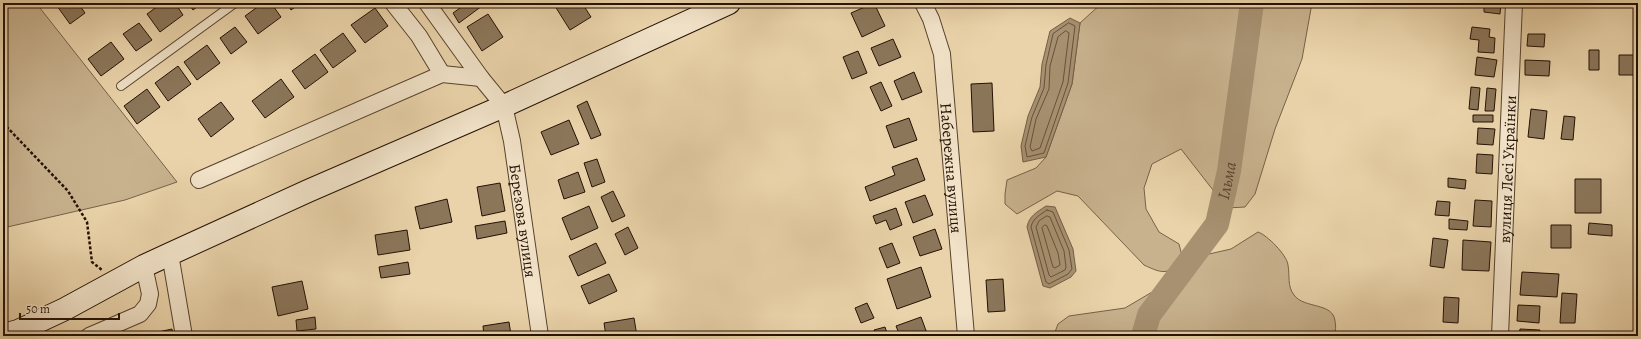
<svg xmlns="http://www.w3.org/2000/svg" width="1641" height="339" viewBox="0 0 1641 339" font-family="Alegreya,serif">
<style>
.green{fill:#c8b28e;stroke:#766248}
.water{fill:#a79171;stroke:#735e45}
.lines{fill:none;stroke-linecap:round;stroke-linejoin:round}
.shore{stroke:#66513a;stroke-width:1}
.river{stroke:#a79171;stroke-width:24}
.building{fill:#8b765a;stroke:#241103}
.lane-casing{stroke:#56422d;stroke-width:10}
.street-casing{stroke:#56422d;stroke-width:18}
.secondary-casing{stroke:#241103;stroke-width:24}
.path{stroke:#241103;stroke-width:2.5;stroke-dasharray:3 2;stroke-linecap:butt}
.lane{stroke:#f1e2c8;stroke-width:8}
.street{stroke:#f1e2c8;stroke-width:16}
.secondary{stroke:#f1e2c8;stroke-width:22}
.labels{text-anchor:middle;stroke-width:3.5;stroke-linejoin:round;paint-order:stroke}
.street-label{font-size:16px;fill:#241103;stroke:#f1e2c8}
.water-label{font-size:17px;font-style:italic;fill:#58442f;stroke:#f1e2c8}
</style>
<rect width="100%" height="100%" fill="#ead3aa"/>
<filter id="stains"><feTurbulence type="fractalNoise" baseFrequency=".005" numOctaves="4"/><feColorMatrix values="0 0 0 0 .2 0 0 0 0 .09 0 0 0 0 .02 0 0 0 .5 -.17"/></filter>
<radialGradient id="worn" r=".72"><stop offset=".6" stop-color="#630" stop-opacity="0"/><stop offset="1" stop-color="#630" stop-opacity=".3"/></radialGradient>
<path class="green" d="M3,3H36L177,182L125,200L3,228Z
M1102,3H1312L1302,59L1275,129L1255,194L1245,207L1227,208L1181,149L1152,164L1144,188L1146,209L1159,232L1179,244L1183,260C1168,275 1163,274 1144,265L1078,196L1057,191L1017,214L1005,204V194L1007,180L1036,168L1046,157L1072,84L1080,23Z
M1258,232C1267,235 1287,255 1288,265C1290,276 1287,286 1294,295C1304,309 1333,302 1335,321C1336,327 1336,330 1334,336H1055V332L1058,324L1069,316L1125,308L1198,265L1209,254L1231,249Z"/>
<path class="water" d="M1070,18L1080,23L1072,84L1046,157L1023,162L1021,146L1028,116L1040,87L1042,64L1050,31Z
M1046,206L1055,207L1073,249L1076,271L1071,277L1050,288L1043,286L1027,227C1029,216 1037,212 1046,206Z"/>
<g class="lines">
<path class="shore" d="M1069,23L1075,26L1068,83L1044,153L1027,157L1025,146L1032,117L1044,88L1046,65L1053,34Z
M1066,31L1069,33L1063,82L1040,148L1032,151L1030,147L1036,119L1049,89L1050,66L1058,37Z
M1047,210L1053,212L1069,250L1072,269L1068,274L1049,284L1046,282L1031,227C1033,218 1040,215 1047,210Z
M1047,216L1050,217L1064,251L1066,267L1065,270L1051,277L1049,275L1036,227L1039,221Z
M1045,225L1047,226L1058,253L1060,265L1055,268L1053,267L1042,228Z"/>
<path class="river" id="s1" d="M1143,336L1149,315L1217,224L1229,171L1252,3"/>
</g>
<path class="building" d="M61,3H78L85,13L70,24L57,6Z
M162,3H175L183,15L160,32L147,14Z
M188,3H202L193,10Z
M263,3H271L281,17L258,34L245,16Z
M287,3H301L291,10Z
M467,3H486L459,23L453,13Z
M553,3H582L591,17L570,30Z
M874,3L885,26L862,37L851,13Z
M1484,3H1501L1500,14L1484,12Z
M375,8L388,26L365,43L351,25Z
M488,14L503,37L482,51L467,27Z
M139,23L152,40L136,51L123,34Z
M235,27L247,42L231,54L220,38Z
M1472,27L1490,29L1489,37L1495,38L1494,53L1478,52L1479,40L1470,39Z
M343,33L356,51L333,68L320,50Z
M1528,34H1545L1544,47L1527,46Z
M893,39L901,57L879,66L871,48Z
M111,42L124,59L101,76L88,59Z
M207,45L220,63L197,80L184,62Z
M1589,50H1599V70H1589Z
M858,51L867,73L852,79L843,57Z
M315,54L328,72L305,89L292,71Z
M1619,55H1634V75H1619Z
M1477,57L1497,60L1494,77L1475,75Z
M1525,60L1550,61L1549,76L1525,75Z
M178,66L191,84L168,101L155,83Z
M914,72L922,92L902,100L894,81Z
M281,79L294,97L265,118L252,101Z
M881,82L892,106L881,111L870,87Z
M992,83L994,131L973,132L971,84Z
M1471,87L1480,88L1478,110L1469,109Z
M1487,88L1496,89L1494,111H1485Z
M147,89L160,107L137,124L124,106Z
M587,101L601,135L591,139L577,106Z
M221,102L234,119L211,137L198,119Z
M1531,109L1547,111L1544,139L1528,137Z
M1473,115H1493V122H1473Z
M1564,116L1575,117L1573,140L1561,139Z
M909,118L917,140L894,148L886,126Z
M569,120L579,144L551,155L541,132Z
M1478,128L1495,129L1493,145L1477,144Z
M1477,154L1493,155L1492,174L1476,173Z
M917,158L925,180L870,201L865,187L895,175L892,167Z
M597,159L605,182L592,187L584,163Z
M578,172L585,192L564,199L558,180Z
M1448,178L1466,180L1465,189L1448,187Z
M1575,179H1601V213H1575Z
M500,183L505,211L482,216L477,187Z
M613,191L625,216L612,222L601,197Z
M925,195L933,215L913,223L905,202Z
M447,199L452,222L420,229L415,207Z
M1475,200L1492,201L1491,227L1473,226Z
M1437,201L1450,202L1449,216L1435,215Z
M589,206L598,228L571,240L562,218Z
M896,208L902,225L890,230L886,220L876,224L873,216Z
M1449,219L1468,221L1467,230L1449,229Z
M505,221L507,233L477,239L475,226Z
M1589,223L1612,225V236L1588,234Z
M1551,225H1571V248H1551Z
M628,227L638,248L625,255L615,234Z
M935,229L942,249L920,256L913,237Z
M407,230L410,250L378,255L375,235Z
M1433,238L1448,240L1444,268L1430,266Z
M1463,240L1491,242L1489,271L1462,270Z
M596,243L606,263L578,276L569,256Z
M892,243L900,263L887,268L879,248Z
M408,262L410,274L381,278L379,267Z
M921,267L931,297L897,309L887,279Z
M1522,272L1559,274L1557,297L1520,295Z
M609,274L617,291L589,304L581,286Z
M1003,279L1005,311L988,312L986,280Z
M302,281L308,309L278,316L272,287Z
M1562,293L1577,294L1575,323H1560Z
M1444,297L1459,298L1458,323L1443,322Z
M867,303L874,318L861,323L855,308Z
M1518,305L1540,306L1539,323L1517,321Z
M315,317L316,329L297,331L296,320Z
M921,317L928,336H900L896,326Z
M634,318L637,336H606L604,323Z
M509,322L511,335L484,336L483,326Z
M885,327L888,336H876L874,330Z
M172,329L173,336H158V332Z
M1520,329L1540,330L1539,336H1519Z
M1446,332L1459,333V336H1446Z
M1565,334L1587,335V336H1565Z"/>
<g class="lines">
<g class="lane-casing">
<path id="lane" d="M121,86L235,3"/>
</g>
<g class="street-casing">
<g id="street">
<path d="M393,3L419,36L442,74"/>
<path id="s2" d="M427,3L481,78L504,106L512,141L540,336"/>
<path id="s3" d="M923,3L931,19L942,54L966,336"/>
<path d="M199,180L442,74L481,78"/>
<path d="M170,254L184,336"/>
<path d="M89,336L140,314L148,304L150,294L144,266"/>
<path id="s4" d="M1500,336L1514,3"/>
</g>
</g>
<g class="secondary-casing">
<path id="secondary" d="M3,335L18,331L65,309L144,266L170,254L308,191L504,106L729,3"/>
</g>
<path class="path" d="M3,123L68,191L87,222L92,262L102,270"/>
<use href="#lane" class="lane"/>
<use href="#street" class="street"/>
<use href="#secondary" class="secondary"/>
</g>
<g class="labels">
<g class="street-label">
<text dy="6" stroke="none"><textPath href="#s3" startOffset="169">Набережна вулиця</textPath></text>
<text dy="6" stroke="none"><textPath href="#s4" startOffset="167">вулиця Лесі Українки</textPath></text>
<text dy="6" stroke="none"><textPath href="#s2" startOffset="245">Березова вулиця</textPath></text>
</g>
<g class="water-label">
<text dy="6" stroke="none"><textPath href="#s1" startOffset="180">Ільма</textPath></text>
</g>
</g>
<rect width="1641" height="339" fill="none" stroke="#ead3aa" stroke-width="16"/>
<rect x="4" y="4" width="1633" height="331" fill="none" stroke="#241103" stroke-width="2"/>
<rect x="8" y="8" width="1625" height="323" fill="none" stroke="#241103"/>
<path d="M20 313v6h99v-6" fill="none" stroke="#241103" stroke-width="2"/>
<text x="26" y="313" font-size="12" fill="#241103" stroke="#f1e2c8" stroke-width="3" paint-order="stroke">50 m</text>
<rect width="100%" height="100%" filter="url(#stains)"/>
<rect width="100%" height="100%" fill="url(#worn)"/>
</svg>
